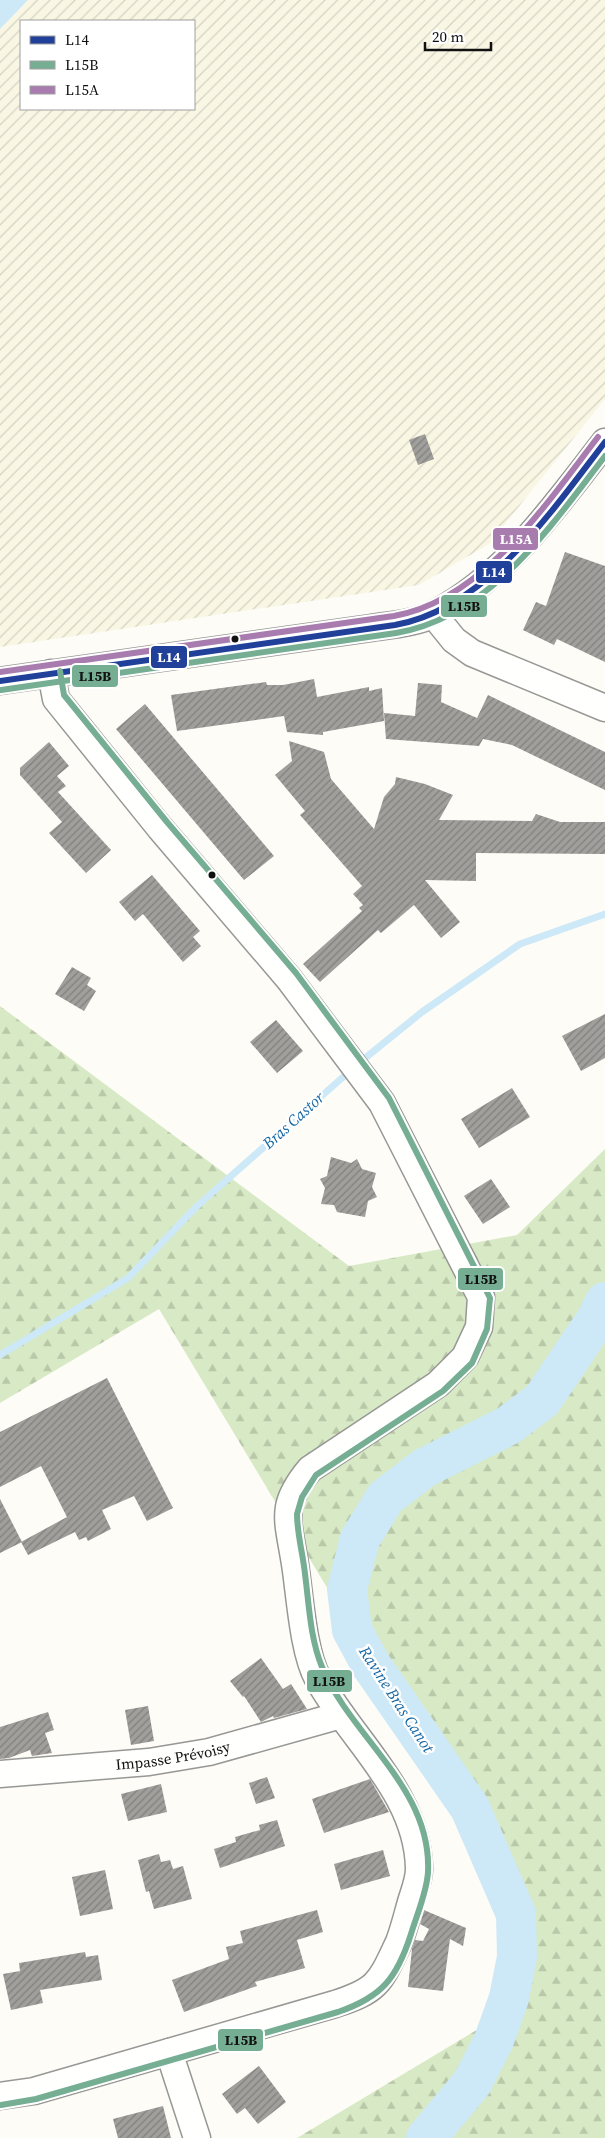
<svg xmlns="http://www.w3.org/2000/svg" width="605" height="2138" viewBox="0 0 605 2138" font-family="'Source Serif 4',serif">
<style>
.farmland{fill:url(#farmland-furrows);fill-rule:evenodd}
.forest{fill:url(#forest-firs)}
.water{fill:#cde8f7}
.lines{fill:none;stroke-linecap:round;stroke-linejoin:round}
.stream{stroke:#cde8f7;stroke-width:7}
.river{stroke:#cde8f7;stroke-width:40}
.building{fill:url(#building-hatch)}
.minor-casing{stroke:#979795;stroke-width:29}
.minor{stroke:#fffffe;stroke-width:26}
.bus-1-casing{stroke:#fff;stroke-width:10}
.bus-2-casing{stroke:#fff;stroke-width:10}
.bus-3-casing{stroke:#fff;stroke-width:10}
.bus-1{stroke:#21409a;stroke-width:6}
.bus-2{stroke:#76ae93;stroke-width:6}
.bus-3{stroke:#a87cae;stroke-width:6}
.bus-dot{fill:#111;stroke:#fff;stroke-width:2}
.labels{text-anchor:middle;stroke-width:5;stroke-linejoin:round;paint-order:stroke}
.street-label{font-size:15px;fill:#111;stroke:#fff}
.water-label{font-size:16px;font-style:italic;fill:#1768a6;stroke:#fff}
.line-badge{stroke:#fff;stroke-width:2}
.badge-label{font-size:14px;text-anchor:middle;font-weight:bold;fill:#fff}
.pale-badge-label{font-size:14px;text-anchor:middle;font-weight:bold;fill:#111}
</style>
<defs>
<pattern id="farmland-furrows" width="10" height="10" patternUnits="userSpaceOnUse" patternTransform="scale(1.25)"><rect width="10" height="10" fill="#f9f7e4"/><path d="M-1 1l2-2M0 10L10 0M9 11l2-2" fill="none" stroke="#d4d3c3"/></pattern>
<pattern id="forest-firs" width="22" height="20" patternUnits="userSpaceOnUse" patternTransform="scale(1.25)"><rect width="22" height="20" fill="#d8eac5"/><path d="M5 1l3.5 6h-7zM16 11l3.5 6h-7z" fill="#b8c8a8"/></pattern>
<pattern id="building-hatch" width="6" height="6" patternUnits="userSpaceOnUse" patternTransform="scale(1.25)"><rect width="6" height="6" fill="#a19f9c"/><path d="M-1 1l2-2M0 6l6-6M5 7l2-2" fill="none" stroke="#82807e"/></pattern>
</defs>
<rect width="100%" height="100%" fill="#fdfcf7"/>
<path class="farmland" d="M28,0H605V399L489,544L419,585L0,647V29ZM21,21H194V109H21Z"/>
<path class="forest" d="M0,1006L349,1266L517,1235L605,1149V2138H297L480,2028L506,1942L434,1765L159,1309L0,1403Z"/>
<path class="water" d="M0,0H28L0,29Z"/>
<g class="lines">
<path class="stream" d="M359,1063L422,1012L520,944L605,914
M0,1355L128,1278L196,1207L351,1070"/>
<path class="river" d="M426,2138L472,2083L494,2040L509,1998L517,1957L516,1914L470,1808L371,1665L352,1630L347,1589L360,1539L385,1498L424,1468L509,1425L542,1400L596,1320L605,1302"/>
</g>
<path class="building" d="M425,434L434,459L418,465L409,440Z
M565,552L605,566V662L557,639L554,645L523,630L536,602L546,606Z
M314,679L317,697L369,687V691L382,688L384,721L323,732V735L287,732L284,716L177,731L171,695L266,682L267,685H283Z
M418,683L442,685L441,702L477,718L488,695L605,752V790L512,745L483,739L479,746L386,739L384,713L415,716Z
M145,704L274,856L244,880L116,729Z
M289,741L324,752L331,779L374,829L384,797L395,784L396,777L425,784L453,795L439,820L532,821L536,814L560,822H605V854L476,853V881L425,880L460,922L441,938L414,905L381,933L378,930L320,982L303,964L362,911L359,908L363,905L353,894L362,886L300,815L305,811L275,775L292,761Z
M49,742L69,766L57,776L66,786L58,792L111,850L86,873L49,833L62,822L20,775V768Z
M152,875L200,931L193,937L201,946L183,962L143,914L135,921L119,902Z
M72,967L91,978L87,985L96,991L84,1011L55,994Z
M605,1014V1058L581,1071L562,1036Z
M276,1020L303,1051L277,1073L250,1042Z
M512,1088L530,1117L479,1148L461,1119Z
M331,1157L351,1163L357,1159L362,1169L376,1173L372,1187L377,1197L368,1201L365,1217L337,1212L334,1205L321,1204L325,1188L320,1179L327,1176Z
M491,1179L510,1207L483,1224L464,1196Z
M107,1378L173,1508L147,1521L134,1496L102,1510L111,1529L88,1541L86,1537L79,1540L75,1532L28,1555L21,1542L67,1517L41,1466L0,1487V1432Z
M0,1499L22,1542L0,1553Z
M261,1658L283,1689L291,1684L307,1709L274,1718L273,1716L261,1722L244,1696L243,1697L230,1681Z
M148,1706L154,1741L131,1745L125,1710Z
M48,1712L54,1730L45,1733L52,1753L32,1756L30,1750L9,1758L0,1759V1727Z
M267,1777L275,1798L256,1804L249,1783Z
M370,1779L389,1812L324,1833L312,1799Z
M161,1784L167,1812L128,1821L121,1794Z
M277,1820L285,1846L220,1868L214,1849L236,1842L235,1837L260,1830L259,1825Z
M383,1850L390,1876L341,1890L334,1864Z
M159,1854L161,1862L170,1860L173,1869L183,1866L192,1899L154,1909L149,1891L146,1892L138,1860Z
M105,1870L113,1909L80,1916L72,1877Z
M317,1910L323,1932L297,1940L305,1968L255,1982L257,1986L184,2012L172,1980L229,1959L226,1947L243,1943L240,1931Z
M424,1910L466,1928L463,1946L450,1939L443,1991L408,1987L412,1949L415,1940L423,1941L429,1929L420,1924Z
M85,1952L86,1957L98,1955L102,1980L40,1990L43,2003L11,2010L3,1974L20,1971L19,1963Z
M259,2066L286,2102L258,2124L245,2108L237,2114L222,2094Z
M163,2106L171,2138H118L113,2119Z"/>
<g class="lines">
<g class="minor-casing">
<g id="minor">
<path d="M433,614L454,640L472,653L605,708"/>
<path d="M0,681L371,628C391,625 416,623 434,614C507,576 556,505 605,442"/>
<path id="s1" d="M0,1774L149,1762L209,1752L341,1715"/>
<path d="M169,2052L197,2138"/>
<path d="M0,2096L34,2091L335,2004C379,1990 380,1982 399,1942C404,1929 407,1916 411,1902C414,1892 419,1880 419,1869C418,1793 352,1741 318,1679C303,1652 300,1596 295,1564C288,1519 279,1506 310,1469L438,1384L465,1357L479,1327L481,1297L382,1103L289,979L160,828L56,699L51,673"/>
</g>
</g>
<use href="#minor" class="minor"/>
<g class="bus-1-casing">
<path id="bus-1" d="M0,681L395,625C486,609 552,511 605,442"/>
</g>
<g class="bus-2-casing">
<path id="bus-2" d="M1,690L396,633C489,618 551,526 605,456
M1,2105L36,2099L338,2012C382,1997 397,1978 411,1934C417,1914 427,1892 428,1872C432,1788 351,1737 322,1667C310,1638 309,1604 305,1574C303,1554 297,1534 297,1514L302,1497L316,1475L443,1391L472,1363L487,1329L490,1298L389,1098L296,973L167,822L64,695L60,671"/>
</g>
<g class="bus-3-casing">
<path id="bus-3" d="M0,672L394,616C482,601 547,503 598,437"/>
</g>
<use href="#bus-1" class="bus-1"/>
<use href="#bus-2" class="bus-2"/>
<use href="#bus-3" class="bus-3"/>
</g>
<g class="bus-dot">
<circle cx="235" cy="639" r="4.5"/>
<circle cx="212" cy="875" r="4.5"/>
</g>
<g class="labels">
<g class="street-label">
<text dy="5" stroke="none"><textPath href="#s1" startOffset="174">Impasse Prévoisy</textPath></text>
</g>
<g class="water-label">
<text transform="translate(293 1120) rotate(-42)" y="6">Bras Castor</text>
<text transform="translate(397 1699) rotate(57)" y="6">Ravine Bras Canot</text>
</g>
</g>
<g class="line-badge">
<rect x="492" y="527" width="47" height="24" rx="5" fill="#a87cae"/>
<rect x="475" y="560" width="38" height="24" rx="5" fill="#21409a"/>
<rect x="440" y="594" width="48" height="24" rx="5" fill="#76ae93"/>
<rect x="150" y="645" width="38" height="24" rx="5" fill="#21409a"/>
<rect x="71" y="664" width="48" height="24" rx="5" fill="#76ae93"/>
<rect x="457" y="1267" width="47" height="24" rx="5" fill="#76ae93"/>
<rect x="306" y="1669" width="47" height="24" rx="5" fill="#76ae93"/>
<rect x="217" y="2028" width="47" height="24" rx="5" fill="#76ae93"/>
</g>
<g class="badge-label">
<text x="516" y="544">L15A</text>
<text x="494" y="577">L14</text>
<text x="169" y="662">L14</text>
</g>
<g class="pale-badge-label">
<text x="464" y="611">L15B</text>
<text x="95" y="681">L15B</text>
<text x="481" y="1284">L15B</text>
<text x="329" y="1686">L15B</text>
<text x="241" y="2045">L15B</text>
</g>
<rect x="20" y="20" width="175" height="90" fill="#ffffff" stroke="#a0a0a0"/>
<rect x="30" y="36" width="25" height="8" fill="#21409a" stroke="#a0a0a0"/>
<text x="65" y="45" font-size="15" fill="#111111">L14</text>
<rect x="30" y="61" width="25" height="8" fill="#76ae93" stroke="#a0a0a0"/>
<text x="65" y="70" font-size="15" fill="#111111">L15B</text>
<rect x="30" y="86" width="25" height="8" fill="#a87cae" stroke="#a0a0a0"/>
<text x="65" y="95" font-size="15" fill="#111111">L15A</text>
<path d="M425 42v8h66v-8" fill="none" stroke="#111111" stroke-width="2.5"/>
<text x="432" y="42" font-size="15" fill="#111111" stroke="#ffffff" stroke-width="4" paint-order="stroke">20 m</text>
</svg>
